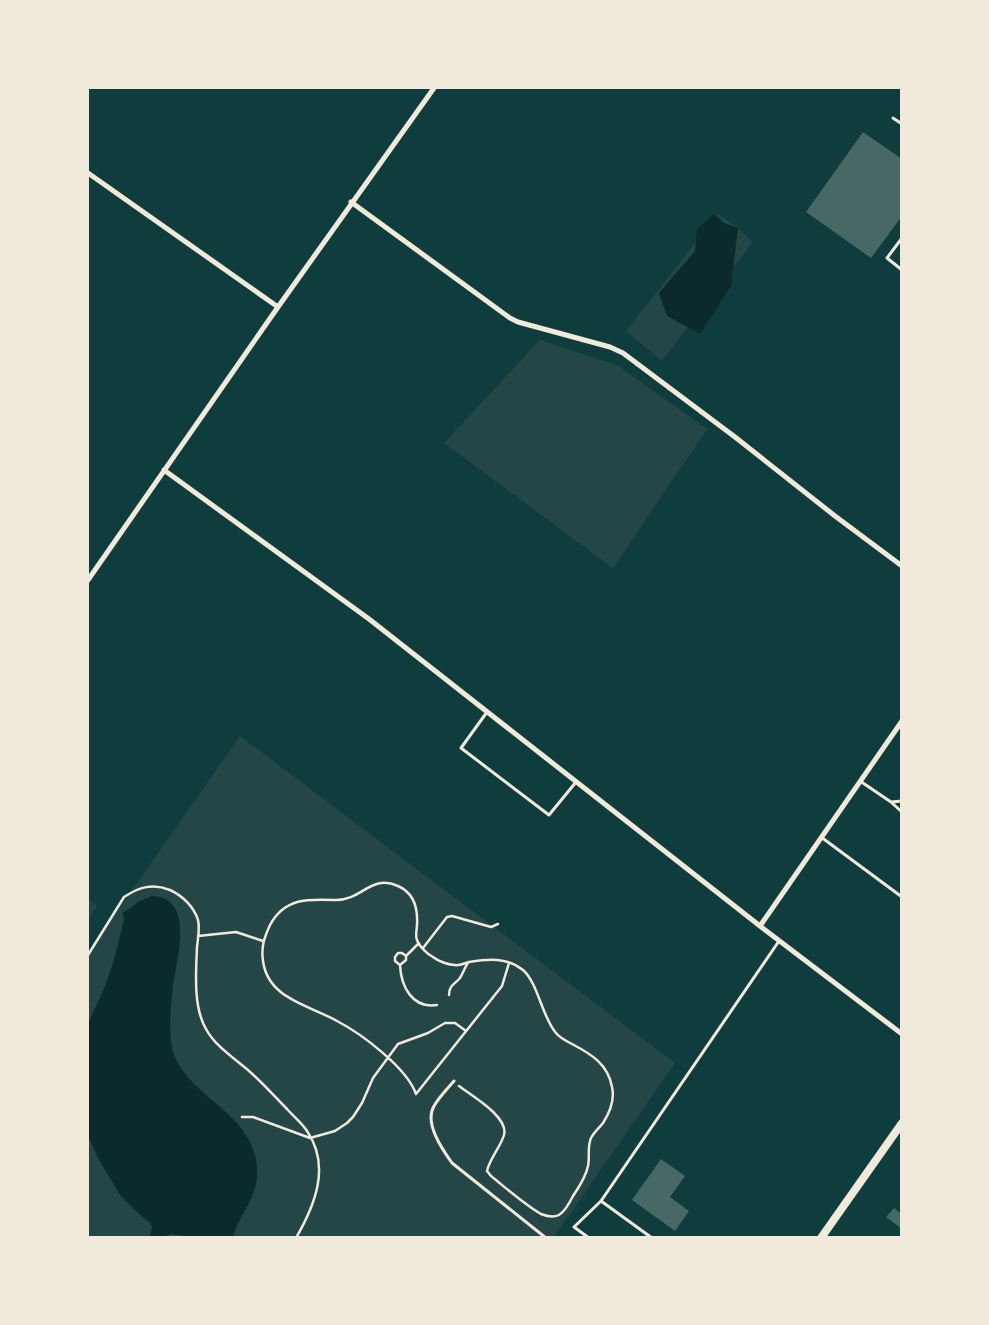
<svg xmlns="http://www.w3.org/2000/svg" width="989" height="1325" viewBox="0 0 989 1325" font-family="Jost,sans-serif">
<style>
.green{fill:#244646}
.water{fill:#0a2a2b}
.building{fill:#486865}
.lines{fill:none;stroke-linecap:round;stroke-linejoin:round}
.path{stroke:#f1e9da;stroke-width:2.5}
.service{stroke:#f1e9da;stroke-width:3}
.minor{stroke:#f1e9da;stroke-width:5}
.tertiary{stroke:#f1e9da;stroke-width:8}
</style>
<rect width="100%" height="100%" fill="#0f3d3e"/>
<path class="green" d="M718,214L738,228L753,242L662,361L626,331Z
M540,340L617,365L707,429L613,568L444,443Z
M240,736L675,1063L554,1237L88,1238V953Z
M88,899L97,906L88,920Z"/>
<path class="water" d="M714,214L724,223L738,228L731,286L700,334L667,316L659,293L695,251L697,229Z
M152,896C195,897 177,958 173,985C171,1003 169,1023 171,1041C177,1098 261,1109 257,1177C255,1200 239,1216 233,1236L229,1237H193L171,1234L163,1237H150L152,1227L150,1223L136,1211L120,1195L98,1158L88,1136V1023L104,989L114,960L124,920L123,912L128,910L138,902Z"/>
<path class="building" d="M863,132L902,159V216L871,258L806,212Z
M661,1159L685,1176L670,1197L689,1211L675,1231L632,1200Z
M894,1208L900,1213L902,1211V1229L886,1217Z"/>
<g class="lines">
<path class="path" d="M198,936L236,932L263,941
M423,948L447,917L452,916L491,927L498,924
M88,955L124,897C139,887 153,883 170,890C183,896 194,907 198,920C200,929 198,938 197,947C196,971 193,1007 206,1029C215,1046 234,1058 249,1071C263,1083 274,1096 287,1109C293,1116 302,1123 307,1131C331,1166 315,1205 296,1238
M406,956V960L400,965L395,961V957L398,953H402L406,956L419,943
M400,965C401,986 412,1009 437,1005
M449,995C449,985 455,984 460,978C463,973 465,967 468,963
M416,1094C407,1068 362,1034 337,1021C309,1005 268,999 263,961C261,947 264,938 270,925C285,897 309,899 336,900C362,900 371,874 398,886C414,893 418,909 417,925C417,929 415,936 417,940C419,946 427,954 433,957C438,961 448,965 455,965C459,966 465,963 469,962C488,959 507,957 523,970C538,983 542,1017 556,1033C560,1038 566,1041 572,1044C591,1054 608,1064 612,1087C615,1100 610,1112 603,1123C599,1128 594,1132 591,1138C587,1147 590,1157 588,1166C586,1177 579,1187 573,1196C570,1202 564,1212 559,1215C553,1218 546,1216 541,1214C525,1205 506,1188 491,1176L487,1171C490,1158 500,1148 504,1135C509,1117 472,1096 459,1086
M416,1094L502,986L509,963
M242,1117H253L310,1138L335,1131L347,1123L353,1117L362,1103L373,1078L398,1044L428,1033L445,1023H455L466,1031"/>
<path class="service" d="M893,118L902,124
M902,238L887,258L902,270
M487,712L461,748L549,815L576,782
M860,781L891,802L902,801
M892,803L902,812
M821,837L902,897
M454,1081C447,1089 439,1097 434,1106C424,1123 442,1149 452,1163L546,1238
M601,1201L652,1238
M589,1238L574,1227L601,1201L779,941"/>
<path class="minor" d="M88,173L278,307
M351,202L510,318L518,322L610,347L623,353L735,437L835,516L902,566
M164,470L369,619L760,926L902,1034
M88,580L278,307L434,88
M760,926L902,721"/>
<path class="tertiary" d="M821,1238L902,1123"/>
</g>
<rect width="989" height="1325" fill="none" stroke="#f1e9da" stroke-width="178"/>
</svg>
